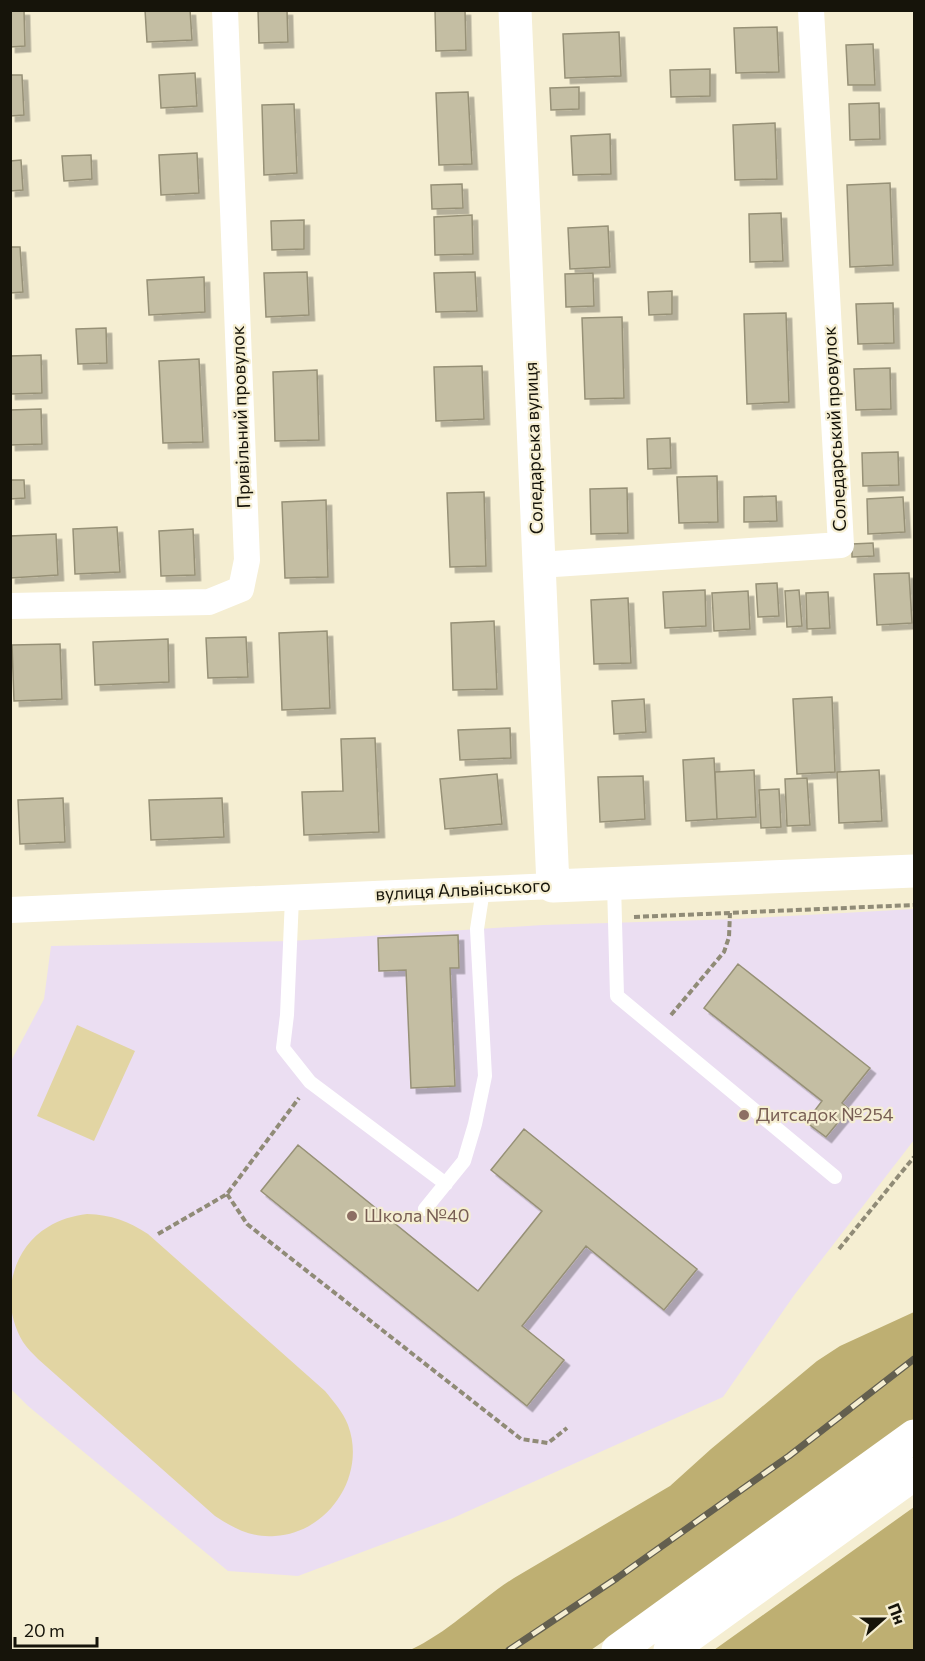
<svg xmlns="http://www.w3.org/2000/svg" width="925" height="1661" viewBox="0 0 925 1661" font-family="Commissioner,sans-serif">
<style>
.education{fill:#ebdef2}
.green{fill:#e2d5a3}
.forest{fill:#beaf72}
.building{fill:#c4bea3;stroke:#979177;stroke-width:1.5;filter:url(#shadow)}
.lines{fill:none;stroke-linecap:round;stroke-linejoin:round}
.path{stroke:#908b77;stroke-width:4;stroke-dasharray:6 3;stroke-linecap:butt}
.service{stroke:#fff;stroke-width:14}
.minor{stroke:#fff;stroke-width:26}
.tertiary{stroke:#fff;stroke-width:33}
.rail-casing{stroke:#635f4f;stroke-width:7}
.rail{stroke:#f5eed2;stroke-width:4.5;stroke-dasharray:14;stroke-linecap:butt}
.education-dot{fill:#8d6e63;stroke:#f5eed2;stroke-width:2}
.labels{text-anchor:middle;stroke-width:4.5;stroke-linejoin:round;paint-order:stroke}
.street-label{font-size:18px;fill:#16140a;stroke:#f5eed2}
.education-label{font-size:18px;fill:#785e54;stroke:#f5eed2;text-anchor:start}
</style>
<defs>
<filter id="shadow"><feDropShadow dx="5.5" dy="5.5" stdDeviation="0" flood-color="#0004"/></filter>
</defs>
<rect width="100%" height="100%" fill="#f5eed2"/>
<path class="education" d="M914,909V1140L795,1294L723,1397L453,1518L298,1576L228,1571L28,1406L11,1389L10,1063L44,999L51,946L290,941L543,925L737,919Z"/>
<path class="green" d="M77,1025L135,1051L94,1141L37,1116Z
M87,1214C112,1215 128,1221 148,1234L325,1391C334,1402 343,1412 348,1425C367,1476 328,1533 275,1536C252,1538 233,1528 215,1516L38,1359C33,1354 27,1348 23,1342C0,1304 9,1250 48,1227C60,1219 73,1216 87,1214Z"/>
<path class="forest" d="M914,1312V1425L591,1650H410C448,1633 478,1601 514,1578L670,1486L711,1449L817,1361L840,1346Z
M914,1507V1650H714Z"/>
<path class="building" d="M10,10H24L25,46L10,47Z
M145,10H190L192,40L147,42Z
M258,10H287L288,42L259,43Z
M435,10H465L466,50L436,51Z
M777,27L779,72L736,73L734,28Z
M619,32L621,76L565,78L563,34Z
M873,44L875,85H848L846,45Z
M710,69V96L671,97L670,70Z
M195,73L197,106L161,108L159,75Z
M10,75H22L24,115L10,116Z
M579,87V109L551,110L550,88Z
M468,92L472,164L439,165L436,93Z
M879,103L880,139L850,140L849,104Z
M294,104L297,173L264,175L262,105Z
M775,123L777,179L735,180L733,125Z
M610,134L611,174L573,175L571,136Z
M197,153L199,193L161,195L159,155Z
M91,155L92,179L64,181L62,156Z
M21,160L23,190L10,191V161Z
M890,183L893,265L850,267L847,185Z
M462,184L463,208L432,209L431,185Z
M781,213L783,261L750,262L749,214Z
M472,215L473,254L435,255L434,217Z
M304,220V249L272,250L271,221Z
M608,226L610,267L570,269L568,228Z
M10,247H20L23,292L10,293Z
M307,272L309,315L266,317L264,273Z
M475,272L477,311L436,312L434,273Z
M593,273L594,306L566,307L565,274Z
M204,277L205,312L149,315L147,280Z
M672,291V314L649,315L648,292Z
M893,303L894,343L858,344L856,304Z
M786,313L789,402L747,404L744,314Z
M622,317L624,398L585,399L582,318Z
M106,328L107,363L78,364L76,329Z
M41,355L42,393L10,394V356Z
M199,359L203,442L163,443L159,361Z
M482,366L484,419L436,421L434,367Z
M890,368L891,409L856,410L854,369Z
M317,370L319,440L275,441L273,372Z
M41,409L42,444L10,445V410Z
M670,438L671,468L648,469L647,439Z
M898,452L899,485L863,486L862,453Z
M717,476L718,522L679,523L677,477Z
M10,480H24L25,498L10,499Z
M627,488L628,533L591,534L590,489Z
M484,492L486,566L450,567L447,493Z
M776,496L777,521L744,522V497Z
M903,497L905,532L868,534L867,499Z
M326,500L328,577L285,578L282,502Z
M117,527L120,572L75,574L73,529Z
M193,529L195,575L161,576L159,531Z
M56,534L58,575L10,578V536Z
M873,543L874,556L852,557V544Z
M909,573L912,623L877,625L874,574Z
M777,583L779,616L758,617L756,584Z
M705,590L706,626L665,628L663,592Z
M799,590L802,626L787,627L785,591Z
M748,591L750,629L714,631L712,593Z
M828,592L830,628L807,629L806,593Z
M628,598L631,663L594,664L591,600Z
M494,621L497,689L453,690L451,623Z
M327,631L330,708L282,710L279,633Z
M246,637L248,677L208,678L206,638Z
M168,639L169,682L95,685L93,642Z
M60,644L62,699L14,701L12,645Z
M832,697L835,772L797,774L793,699Z
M644,699L646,732L614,734L612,701Z
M510,728L511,758L460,760L458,730Z
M375,738L379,832L304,835L302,792L343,791L341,739Z
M714,758L717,819L686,821L683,760Z
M754,770L756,817L717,819L715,772Z
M879,770L882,821L839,823L837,772Z
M497,774L502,824L445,829L440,779Z
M643,776L645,819L600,822L598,777Z
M807,778L810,825L787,826L785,779Z
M779,789L781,827L761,828L759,790Z
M63,798L65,842L20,844L18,800Z
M222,798L224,837L151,840L149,800Z
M458,935L459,968H450L455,1086L411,1088L406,970L379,971L378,938Z
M738,964L870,1068L842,1103L849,1109L826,1137L806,1122L822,1101L704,1008Z
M524,1129L697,1269L664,1310L586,1246L522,1326L564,1360L527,1406L261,1191L298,1145L478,1291L542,1211L491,1170Z"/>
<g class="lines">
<path class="path" d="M634,917L914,905
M671,1015L724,952L729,937L730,913
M227,1194L247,1224L521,1439L548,1443L567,1428
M158,1234L227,1194L299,1098
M839,1249L914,1157"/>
<path class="service" d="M614,884L617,996L835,1177
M292,898L287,1015L283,1048L310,1082L446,1184
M425,1209L464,1161L475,1124L485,1076L477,929L483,890"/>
<path class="minor" d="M539,565L841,545L811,10
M10,606L209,602L241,589L247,560L225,10
M10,910L553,886"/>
<path class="tertiary" d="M515,10L553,886L914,871
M618,1650L914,1436
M670,1650L914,1474"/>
<g class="rail-casing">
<path id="rail" d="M509,1650L617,1578L789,1456L914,1359"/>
</g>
<use href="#rail" class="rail"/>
</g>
<g class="education-dot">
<circle cx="744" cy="1115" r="6"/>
<circle cx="352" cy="1216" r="6"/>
</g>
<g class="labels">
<g class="street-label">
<text transform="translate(241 417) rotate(-92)" y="6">Привільний провулок</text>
<text transform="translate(835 429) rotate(-93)" y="6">Соледарський провулок</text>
<text transform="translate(534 448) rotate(-92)" y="6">Соледарська вулиця</text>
<text transform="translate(463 890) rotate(-3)" y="6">вулиця Альвінського</text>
</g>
<g class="education-label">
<text x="756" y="1121">Дитсадок №254</text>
<text x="364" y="1222">Школа №40</text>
</g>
</g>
<rect width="925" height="1661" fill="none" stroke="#16140a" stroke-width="24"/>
<g transform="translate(883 1619) rotate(69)" stroke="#f5eed2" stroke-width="4.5" paint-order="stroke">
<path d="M0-4.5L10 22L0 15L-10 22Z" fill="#16140a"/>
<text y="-9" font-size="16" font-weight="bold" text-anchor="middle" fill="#16140a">Пн</text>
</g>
<path d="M15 1637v9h82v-9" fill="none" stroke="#16140a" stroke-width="3"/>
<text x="24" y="1637" font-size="18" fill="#16140a" stroke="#f5eed2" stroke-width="4.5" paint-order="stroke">20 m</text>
</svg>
